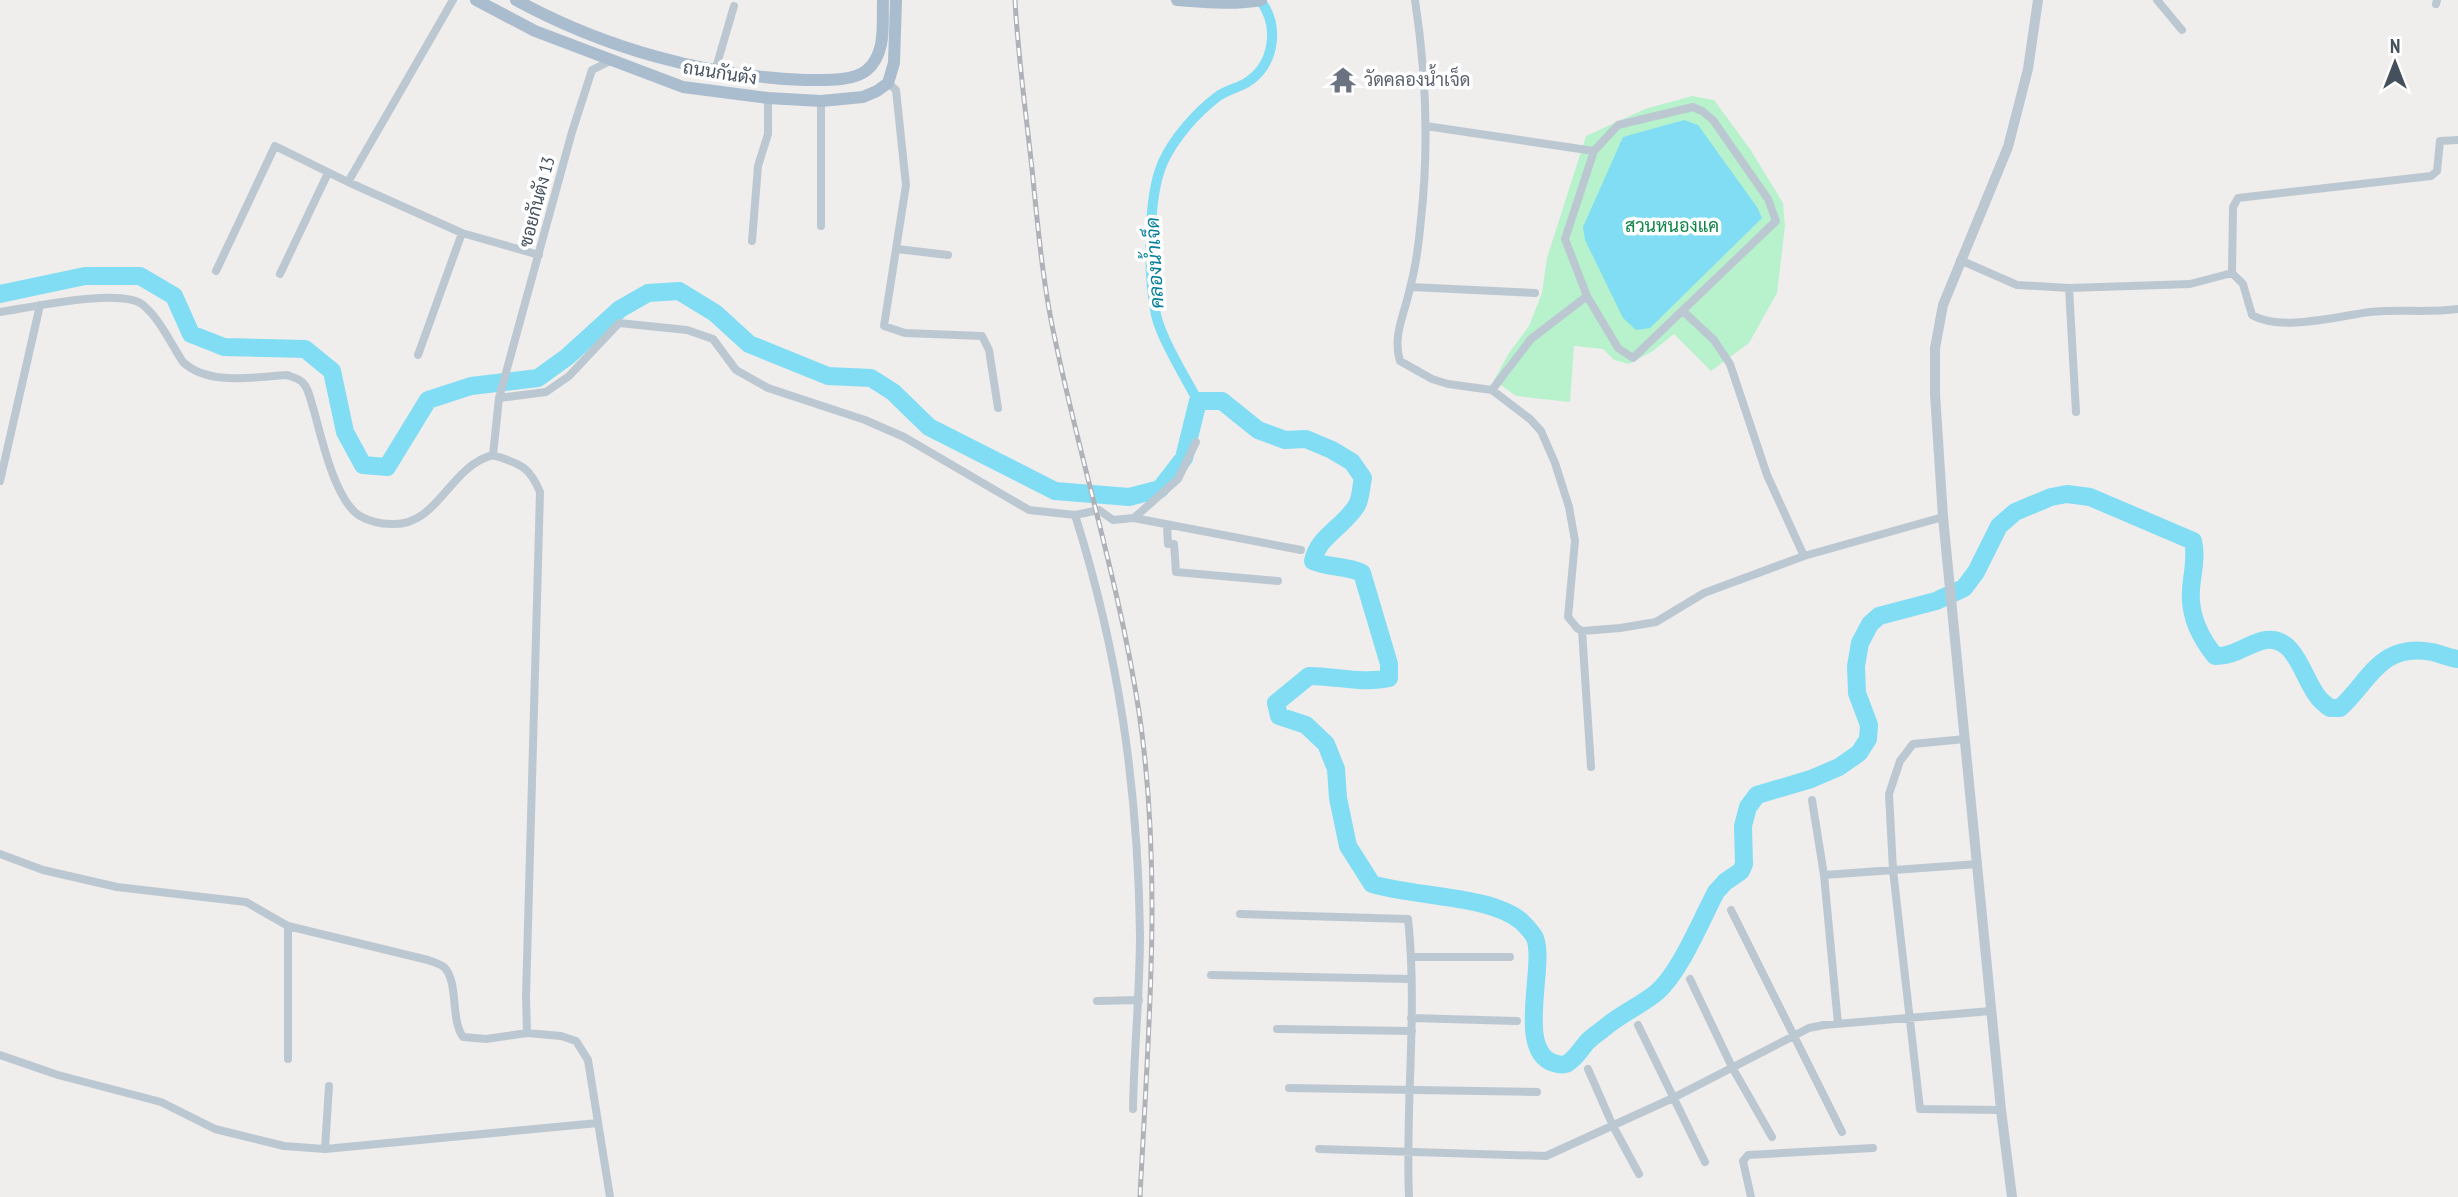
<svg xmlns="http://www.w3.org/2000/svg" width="2458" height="1197" viewBox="0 0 2458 1197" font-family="'PT Sans Narrow',Sarabun,sans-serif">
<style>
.green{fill:#b7f2cd}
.water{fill:#80ddf3}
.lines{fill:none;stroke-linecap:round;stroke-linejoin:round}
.canal{stroke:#80ddf3;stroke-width:10}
.river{stroke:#80ddf3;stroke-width:18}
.minor{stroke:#bcc8d1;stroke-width:8}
.tertiary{stroke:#bcc8d1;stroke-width:10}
.primary{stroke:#aabdcf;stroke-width:12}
.rail-casing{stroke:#afb3b9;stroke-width:5}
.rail{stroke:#fff;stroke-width:2.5;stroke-dasharray:8;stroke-linecap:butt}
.labels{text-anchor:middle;stroke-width:7;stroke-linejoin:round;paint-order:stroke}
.street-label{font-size:18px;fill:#44515c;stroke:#fff}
.worship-label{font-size:18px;fill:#5b616d;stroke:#fff;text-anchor:start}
.park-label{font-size:18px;fill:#0f8447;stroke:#fff}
.water-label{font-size:19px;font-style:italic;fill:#037e9b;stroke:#fff}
</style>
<rect width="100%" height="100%" fill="#f0eded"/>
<path class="green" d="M1692,96L1714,100L1750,149L1783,203L1785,226L1777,293L1749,343L1711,371L1674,334L1653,351L1629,364L1614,360L1603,349L1574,346L1570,402L1516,396L1494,380L1509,353L1529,326L1542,293L1547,258L1586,136L1645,109Z"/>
<path class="water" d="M1684,120L1698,125L1757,207L1762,218L1650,328L1636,330L1623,318L1585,240L1583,227L1623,137Z"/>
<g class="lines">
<path class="canal" d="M1198,401C1185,377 1162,340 1156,315C1148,276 1147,198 1163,162C1174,138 1196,113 1217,97C1225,91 1237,88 1246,83C1275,65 1280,26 1260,0"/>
<path class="river" d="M0,294L85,276H140L174,296L191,334L224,347L305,349L332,371L345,432L363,465L387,467L428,400L471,386L538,378L567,357L620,309L648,293L679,291L715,313L749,344L828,376L871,378L893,392L929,427L1055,491L1129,497L1160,489L1184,458L1198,401H1222L1258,430L1285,440L1306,439L1332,450L1352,462L1363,478C1361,486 1361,498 1357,505C1344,527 1318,536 1313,561C1329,568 1345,565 1362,573L1389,664V678C1364,684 1335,676 1309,676L1276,703L1279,716L1306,725L1326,744L1336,769L1338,798L1348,846L1372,884C1414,897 1489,895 1521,921C1525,925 1533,933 1535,938C1546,966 1515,1051 1554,1063C1560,1065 1565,1066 1569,1062C1576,1058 1581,1049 1587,1042C1593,1036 1601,1031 1608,1025C1623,1013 1641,1005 1656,993C1680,973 1701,920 1716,892L1725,882L1741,871L1744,864L1743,826L1748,807L1757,795L1811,779L1839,767L1859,753L1868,739L1869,725L1857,693L1856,666L1860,643L1870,624L1879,616L1936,601L1964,588L1976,572L1999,526L2015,512L2051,497L2067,494L2090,497L2193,541C2197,558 2192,573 2191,590C2189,615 2199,636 2215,656C2234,657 2248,643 2266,640C2296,636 2303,679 2318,697C2321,701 2326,705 2330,708H2340C2370,681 2380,642 2432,652C2441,654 2449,658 2458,659"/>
<path class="minor" d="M1415,0C1426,72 1429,147 1421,219C1419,242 1416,266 1410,288C1405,313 1392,336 1400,361L1432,379L1448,384L1492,390L1530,419L1541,431L1555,463L1569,507L1575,541L1568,617L1577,628L1582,631L1620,628L1656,622L1704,593L1804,556L1943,517
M2157,0L2182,30
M2436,4L2437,0
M715,71L734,6
M888,83L896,90L906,185L884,326L905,333L982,336L989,350L998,408
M821,101V226
M1693,107L1702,111L1713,120L1768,199L1776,221L1633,358L1618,348L1587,296L1565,239L1594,151L1618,125Z
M1426,126L1594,151
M2458,140L2440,141L2437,171L2431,176L2238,198L2233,207L2232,273L2243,284L2252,315C2281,332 2338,316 2370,312C2399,309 2429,313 2458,309
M348,182L453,0
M752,241L758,166L768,134V98
M897,249L948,255
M1960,260L2017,285L2069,288L2190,284L2232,273
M216,271L275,146L348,182L462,233L539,255
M280,274L328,173
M1411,287L1535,293
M2069,288L2076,412
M0,312C28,308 122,287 143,305C160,319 171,344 183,362C208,386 255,377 287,375C292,377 298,378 302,382C309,388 311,402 314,411C322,439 335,501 360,516C369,521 381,524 391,524C438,527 449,466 493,455
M1684,312L1714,340L1730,364L1767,475L1804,556
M418,355L462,233
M1492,390L1531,339L1587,296
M499,398L546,392L569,376L619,323L687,330L713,339L736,370L768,388L865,420L904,437L1029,510L1075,515C1119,654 1138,789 1140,934C1140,992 1134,1050 1133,1109
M0,481L40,305
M1075,515L1099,510L1113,520L1134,518L1178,479L1196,442
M1134,518L1301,550
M1167,526L1168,544H1174L1176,572L1278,581
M1582,631L1591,767
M1965,739L1913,744L1900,761L1889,794L1893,870L1920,1109L2001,1110
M1812,800L1824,875L1838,1024
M0,854L43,870L117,887L246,902L288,926L428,960C433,962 440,964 444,967C459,982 450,1019 463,1037L486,1039L527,1033
M1824,875L1978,864
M1731,910L1842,1132
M1240,914L1408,919C1418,1011 1405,1104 1409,1197
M288,926V1059
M1412,957H1510
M1211,975L1411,979
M1690,979L1732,1067L1772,1137
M1097,1001L1139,1000
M1411,1018L1517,1021
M1638,1025L1705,1162
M1277,1029L1412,1031
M0,1055L58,1075L161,1102L215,1129L284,1146L325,1149L598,1123
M1588,1069L1613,1126L1639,1174
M1289,1088L1537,1092
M325,1149L329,1086
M1319,1149L1546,1156L1673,1098L1809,1028L1824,1025L1991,1011
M610,1197L588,1060L576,1041L561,1036L527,1033L526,997L540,492C529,465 519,464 493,455L499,398L572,132L592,70L610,61
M1751,1197L1743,1161L1748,1155L1873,1148"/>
<path class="tertiary" d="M2012,1197L2001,1110L1943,517L1935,394V348L1943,305L2008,147L2028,69L2038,0"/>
<path class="primary" d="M476,0L535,31L683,87L768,98L821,101L863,97L877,91L888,83L894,63L896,0
M516,0C604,48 704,76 805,80C823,80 853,82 867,70C887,53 882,23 883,0
M1177,0C1205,2 1233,5 1261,0"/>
<g class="rail-casing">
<path id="rail" d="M1015,0C1018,57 1026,113 1032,169C1038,228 1043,287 1056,344C1082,467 1120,587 1139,712C1163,873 1148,1035 1140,1197"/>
</g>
<use href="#rail" class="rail"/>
</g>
<defs>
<g id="temple-bare" transform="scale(2.1)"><path d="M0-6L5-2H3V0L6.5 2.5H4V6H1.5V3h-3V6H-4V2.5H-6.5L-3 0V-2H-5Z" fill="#6b7280" stroke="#fff" stroke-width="2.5" paint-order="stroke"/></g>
</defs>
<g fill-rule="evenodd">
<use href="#temple-bare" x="1343" y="80"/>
</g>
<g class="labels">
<g class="street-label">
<text transform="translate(720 73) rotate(9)" y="6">ถนนกันตัง</text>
<text transform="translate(537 202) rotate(-75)" y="6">ซอยกันตัง 13</text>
</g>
<g class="worship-label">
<text x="1364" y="86">วัดคลองน้ำเจ็ด</text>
</g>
<g class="park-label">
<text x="1672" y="232">สวนหนองแค</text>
</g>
<g class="water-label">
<text transform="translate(1154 263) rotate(-93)" y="7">คลองน้ำเจ็ด</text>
</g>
</g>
<g transform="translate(2395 63)" stroke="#ffffff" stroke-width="5" paint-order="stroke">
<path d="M0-5L12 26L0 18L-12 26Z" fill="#44515c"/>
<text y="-10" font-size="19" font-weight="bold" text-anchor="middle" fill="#44515c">N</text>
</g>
</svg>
